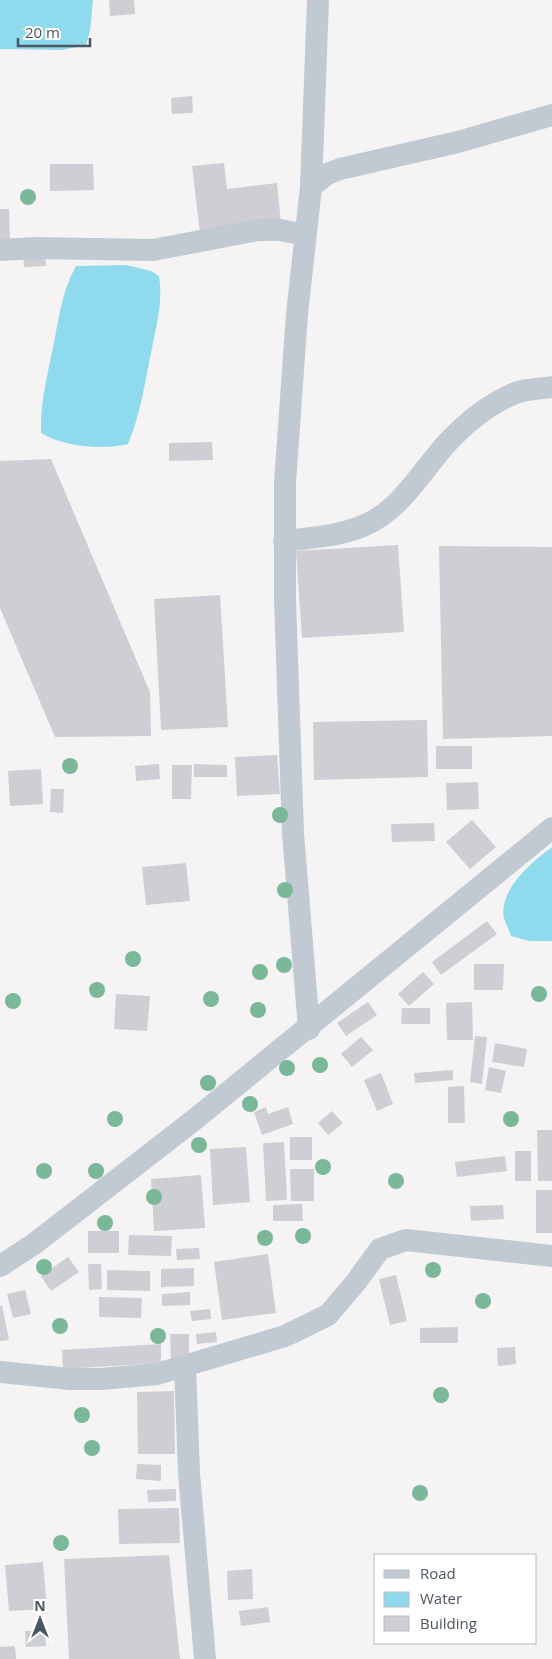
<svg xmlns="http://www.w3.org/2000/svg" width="552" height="1659" viewBox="0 0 552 1659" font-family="'Open Sans',sans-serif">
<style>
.water{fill:#90daee}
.building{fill:#cdcfd5}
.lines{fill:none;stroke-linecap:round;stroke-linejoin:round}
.minor{stroke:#c1cad2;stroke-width:22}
.tree{fill:#7bb799}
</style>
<rect width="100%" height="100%" fill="#f5f3f3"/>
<path class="water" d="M0,0H93L90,31L86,45L62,50L0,49Z
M126,265L151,271L159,276C163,302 157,322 152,348C145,381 141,413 128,444C102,450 64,447 41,433C40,400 49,369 55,337C60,312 63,289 76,266Z
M552,847V941H529L511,936C509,930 506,924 504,918C498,890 533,861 552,847Z"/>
<path class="building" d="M109,0H134L135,14L110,16Z
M192,96L193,113L172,114L171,98Z
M224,163L227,189L277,183L281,223L200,233L192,166Z
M50,164H93L94,190L50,191Z
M0,209H9L10,244H0Z
M45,253L46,266L24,267L23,255Z
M212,442L213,460L169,461V443Z
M51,459L150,692L151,736L55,737L0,608V461Z
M398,545L404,632L302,638L296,551Z
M439,546L552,547V736L443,739Z
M220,595L228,727L161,730L154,599Z
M427,720L428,777L314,780L313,722Z
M436,746H472V769H436Z
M277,755L280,794L237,796L235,757Z
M159,764L160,779L136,781L135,766Z
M194,764L227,765V777H194Z
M172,765H192L191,799H172Z
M41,769L43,804L10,806L8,771Z
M478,782L479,809L447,810L446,783Z
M51,789H64L63,813L50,812Z
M472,820L496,847L470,869L446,842Z
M434,823L435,841L392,842L391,824Z
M186,863L190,901L146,905L142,867Z
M487,921L497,934L441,975L432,962Z
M474,964H504L503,990H474Z
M423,972L434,984L409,1006L398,994Z
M116,994L150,996L147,1031L114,1029Z
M368,1002L377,1015L346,1036L337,1023Z
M472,1002L473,1040H447L446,1003Z
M402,1008H430V1024H401Z
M475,1036L487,1037L482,1084L470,1082Z
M361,1037L373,1050L352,1067L341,1054Z
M495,1043L527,1049L524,1067L492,1062Z
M489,1067L506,1071L501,1093L485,1090Z
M453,1070V1080L415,1083L414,1073Z
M381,1073L393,1104L377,1111L364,1080Z
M464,1086L465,1123H448V1087Z
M266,1107L268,1114L288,1107L293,1124L262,1135L254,1112Z
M332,1111L343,1123L328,1135L318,1123Z
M537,1130H552V1181H538Z
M290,1137H312V1160H290Z
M284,1142L287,1200L266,1201L263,1143Z
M246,1147L250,1202L213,1205L210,1149Z
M515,1151H531V1181H515Z
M505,1156L507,1171L457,1177L455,1162Z
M290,1169H314V1201H291Z
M201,1175L205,1228L154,1231L151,1179Z
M536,1190H552V1233H536Z
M302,1204L303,1221H273V1205Z
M503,1205L504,1219L471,1221L470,1206Z
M88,1231H119V1253H88Z
M129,1235L172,1236L171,1256L128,1255Z
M199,1248L200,1259L177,1260L176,1249Z
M268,1254L276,1313L222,1320L214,1262Z
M68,1257L79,1272L51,1291L41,1276Z
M88,1264H101L102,1289L89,1290Z
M194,1268V1286L161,1287V1269Z
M107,1270L150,1271V1291L107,1290Z
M396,1275L407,1321L390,1325L379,1279Z
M25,1290L31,1314L13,1318L7,1294Z
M190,1292V1305L162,1306V1294Z
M99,1297L142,1298L141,1318L99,1317Z
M2,1305L9,1340L0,1341V1306Z
M210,1309L211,1319L192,1321L190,1311Z
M458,1327V1343H420V1328Z
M216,1332L217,1342L197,1344L196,1334Z
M170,1334H189V1360H171Z
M161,1344V1363L63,1369L62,1350Z
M515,1347L516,1364L498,1366L497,1348Z
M174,1391L175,1454H138L137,1392Z
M137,1464L161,1465V1481L136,1479Z
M176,1489V1501L148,1502L147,1490Z
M179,1508L180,1543L119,1544L118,1509Z
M169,1555L180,1659H69L64,1559Z
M43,1562L47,1609L9,1611L5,1565Z
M252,1569L253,1599L228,1600L227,1571Z
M268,1607L270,1622L241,1626L239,1611Z
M45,1630L46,1646L26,1647L25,1631Z
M15,1646L16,1659H0V1647Z"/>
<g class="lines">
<path class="minor" d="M311,187L327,174L340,169L458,142L552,115
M0,250L36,248L153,250L258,230H280L305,235
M284,541C310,538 339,536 363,526C401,510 421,472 447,443C464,425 488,405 511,395C522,389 539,389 552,387
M309,1029L293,833L285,599V483L297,314L311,187L318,0
M0,1266L34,1244L194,1120L552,828
M185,1367L189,1473L205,1659
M0,1372L70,1379H101L157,1374L285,1336L328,1315L356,1282L380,1249L406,1240L552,1256"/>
</g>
<g class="tree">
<circle cx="28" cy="197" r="8"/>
<circle cx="70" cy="766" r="8"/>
<circle cx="280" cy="815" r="8"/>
<circle cx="285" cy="890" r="8"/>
<circle cx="133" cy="959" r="8"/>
<circle cx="284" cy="965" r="8"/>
<circle cx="260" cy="972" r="8"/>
<circle cx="97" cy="990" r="8"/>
<circle cx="539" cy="994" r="8"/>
<circle cx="211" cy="999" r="8"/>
<circle cx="13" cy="1001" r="8"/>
<circle cx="258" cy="1010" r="8"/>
<circle cx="320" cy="1065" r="8"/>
<circle cx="287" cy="1068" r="8"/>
<circle cx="208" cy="1083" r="8"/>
<circle cx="250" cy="1104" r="8"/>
<circle cx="115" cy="1119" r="8"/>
<circle cx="511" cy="1119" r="8"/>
<circle cx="199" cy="1145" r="8"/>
<circle cx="323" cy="1167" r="8"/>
<circle cx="44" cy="1171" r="8"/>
<circle cx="96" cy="1171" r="8"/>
<circle cx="396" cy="1181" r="8"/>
<circle cx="154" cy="1197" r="8"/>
<circle cx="105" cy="1223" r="8"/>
<circle cx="303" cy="1236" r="8"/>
<circle cx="265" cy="1238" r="8"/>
<circle cx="44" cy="1267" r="8"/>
<circle cx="433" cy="1270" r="8"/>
<circle cx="483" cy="1301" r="8"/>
<circle cx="60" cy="1326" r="8"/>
<circle cx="158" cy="1336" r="8"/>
<circle cx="441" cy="1395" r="8"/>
<circle cx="82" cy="1415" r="8"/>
<circle cx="92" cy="1448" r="8"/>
<circle cx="420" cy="1493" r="8"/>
<circle cx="61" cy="1543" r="8"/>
</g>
<rect x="374" y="1554" width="162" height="90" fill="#ffffff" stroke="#b7bbc0"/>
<rect x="384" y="1570" width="25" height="8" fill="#c1cad2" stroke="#b7bbc0"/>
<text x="420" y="1579" font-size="15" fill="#4a5661">Road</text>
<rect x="384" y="1592" width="25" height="15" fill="#90daee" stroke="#b7bbc0"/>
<text x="420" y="1604" font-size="15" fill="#4a5661">Water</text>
<rect x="384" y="1616" width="25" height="15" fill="#cdcfd5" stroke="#b7bbc0"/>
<text x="420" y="1629" font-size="15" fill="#4a5661">Building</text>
<g transform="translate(40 1619)" stroke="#ffffff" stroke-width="4" paint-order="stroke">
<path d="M0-4L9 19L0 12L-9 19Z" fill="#4a5661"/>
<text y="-8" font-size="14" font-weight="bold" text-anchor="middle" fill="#4a5661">N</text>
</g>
<path d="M18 38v8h72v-8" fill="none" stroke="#4a5661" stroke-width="2.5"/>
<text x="25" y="38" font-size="15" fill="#4a5661" stroke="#ffffff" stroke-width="4" paint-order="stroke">20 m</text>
</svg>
